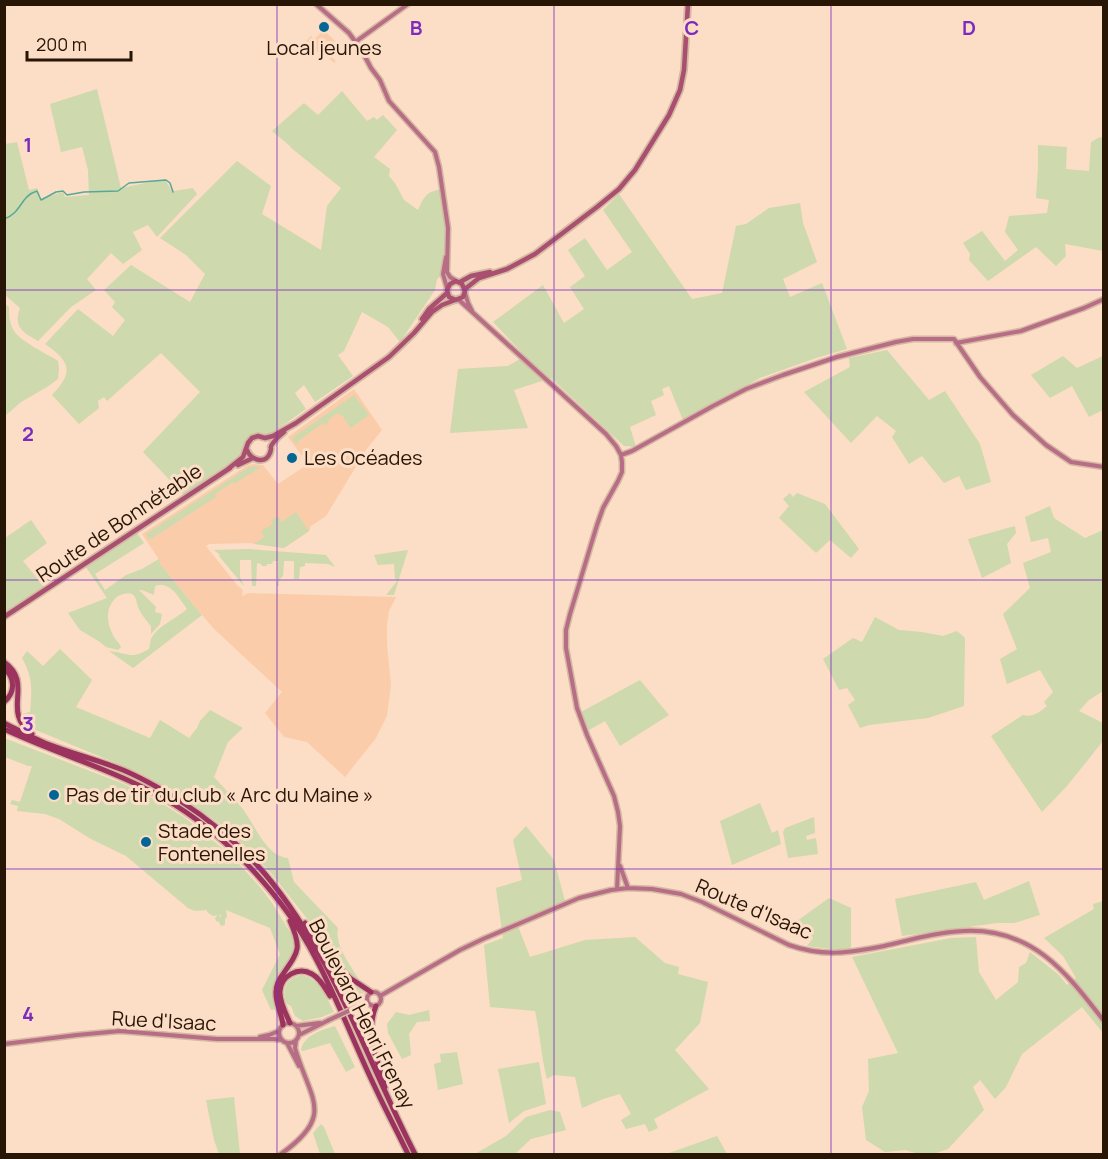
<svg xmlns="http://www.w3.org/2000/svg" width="1108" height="1159" viewBox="0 0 1108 1159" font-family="Manrope,sans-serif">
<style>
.built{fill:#fbcca9}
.green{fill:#ced9ad}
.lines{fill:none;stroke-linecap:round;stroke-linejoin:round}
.stream{stroke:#55a998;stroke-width:1.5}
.secondary-casing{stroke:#d6b9a3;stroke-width:7}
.primary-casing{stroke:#d6b9a3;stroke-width:8}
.highway-casing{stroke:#d6b9a3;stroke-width:8}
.secondary{stroke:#b76d86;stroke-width:4}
.primary{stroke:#a94f70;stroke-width:4.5}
.highway{stroke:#9c325e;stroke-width:5}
.secondary-bridge-casing{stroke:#d6b9a3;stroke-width:7;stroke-linecap:butt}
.secondary-bridge{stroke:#b76d86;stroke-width:4}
.grid{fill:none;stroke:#7b2cbf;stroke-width:1.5;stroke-opacity:0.55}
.poi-dot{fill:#036796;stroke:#fcddc6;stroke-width:2}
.labels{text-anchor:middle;stroke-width:6;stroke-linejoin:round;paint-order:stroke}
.poi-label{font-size:20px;fill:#271506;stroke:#fcddc6;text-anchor:start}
.street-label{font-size:20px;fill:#271506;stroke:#fcddc6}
.grid-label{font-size:20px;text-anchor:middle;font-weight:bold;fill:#7b2cbf;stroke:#fcddc6;stroke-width:6;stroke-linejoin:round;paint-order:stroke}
</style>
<rect width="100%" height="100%" fill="#fcddc6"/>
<path class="built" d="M324,30L338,44L328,53L336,61L334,63L327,56L320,54L306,41L311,36L314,39Z
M354,389L382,430L366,450L326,516L311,526L309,531L284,548L250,543L209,544L206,546L237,585L243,590L242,596L248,593L396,597L389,611L387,625V645L391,685L387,716L376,738L345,777L307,742L284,737L265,713L282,692L213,628L160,564L158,558L142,534L248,465L254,464L263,465L278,484L308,464L288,437Z"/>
<path class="green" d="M97,89L121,188L165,179L171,190L174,191L193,188L197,194L157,237L148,225L133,232L142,250L123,264L111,253L87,279L96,290L71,307L38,341C23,332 13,328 20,308L5,295V144L17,142L29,190L37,188L41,199L63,192L65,197L89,195L88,170L82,147L61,152L50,104Z
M342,91L367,121L374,117L377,120L383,115L397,130L374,157L390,169L389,176L395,183L404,200L418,210C425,196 426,191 444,189L450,245L449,271L437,279L435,290L400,342L388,327L362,312L344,351L338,355L353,376L315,402L304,385L295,393L306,409L269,435C243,429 249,443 240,456L186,497L143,452L200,392L161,353L107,401L104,397L98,401L99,408L79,424L52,395C74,372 71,362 45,344L78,309L113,336L125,320L112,307L115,302L104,290L131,265L190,302L205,274L186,255L160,238L237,161L271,186L262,214L321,250L327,206L341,188L290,147L292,144L290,146L272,131L304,103L318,115Z
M1100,137L1104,139L1103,251L1065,244L1066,256L1056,266L1036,247L988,281L969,260L970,254L963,243L982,231L1005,261L1018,250L1005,232L1009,216L1047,213L1049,200L1036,198L1038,168V145L1067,147L1066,169L1089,171L1091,142Z
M619,194L692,299L722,293L736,226L746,224L769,208L800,203L803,223L817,262L783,279L790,297L822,283L847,349L816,358L760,378L683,420L669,386L662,389L664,395L651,401L656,415L630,427L636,447L624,446L551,378L514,390L528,428L450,433L458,369L508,366L525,356L493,322L543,285L564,323L584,309L570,287L585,276L568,250L585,238L607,270L632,252L603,210Z
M5,304L9,307C9,315 9,323 14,331C20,341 47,354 58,361L59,369L58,379L47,387L21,402L5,416Z
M887,350L929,400L945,391L980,444L991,482L966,490L959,476L944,483L922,456L909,464L892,437L896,431L877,416L851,443L804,392L850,367L849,358Z
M1063,356L1077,368L1103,356V410L1089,417L1072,386L1050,398L1031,375Z
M354,395L369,415L351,428L341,414L339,415L337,413L328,420L329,422L325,425L323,423L298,441L299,442L296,444L292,438Z
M254,466L261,467L234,484L233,482L215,494L216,497L149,540L146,534L249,467Z
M790,493L793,497L797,493L825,504L859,549L851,558L830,540L816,553L779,518L789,506L783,499Z
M1050,506L1054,518L1085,538L1103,530V691L1089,700L1079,711L1103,723V741L1067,786L1042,812L991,736L1023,715C1032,718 1040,712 1047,706L1044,702L1053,692L1040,670L1007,684L1000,659L1017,649L1003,614L1030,588L1023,563L1051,552L1048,538L1031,542L1025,517Z
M296,512L309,531L284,548L254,544L264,537L261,531L273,524L271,520L278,516L282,522Z
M31,520L47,543L23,561L44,587L5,612V538Z
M1015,526L1016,533L1007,544L1011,563L982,578L968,539Z
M137,533L144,543L95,574L105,590L126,575L142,569L159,559L160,564L202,615L133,668L109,651C128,653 131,660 149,649C150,646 150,642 151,639C157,626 176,619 187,609C179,598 170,580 155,586L154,595L142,590H139L156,607L155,612L162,614L160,624L151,634V626C148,623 139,611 138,607C136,602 137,597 132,594C128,592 122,594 118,596C105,606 106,622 113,635C115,640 119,642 121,647L118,650L106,647L100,642L80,630L68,613L107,598L86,567Z
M249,549L326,555L335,567L328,564L305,563V566L300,567L299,579H294V561H284L283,576L279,580V586H277L278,561H273L272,564H267V566H262L261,564L257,563L256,586H252L251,560H240V577L244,586L243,585L219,556L220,555L214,550Z
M408,550L394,595H386L398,580L395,579L394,564L378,565L374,555Z
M875,617L899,630L922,632L943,636L957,631L965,638L964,706L928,718L869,725L860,728L848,705L855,700L847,688L839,690L823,659L853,638L862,642Z
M60,649L92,680L76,707L150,738L160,720L189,738L197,728L200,721L210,710L243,728L228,742L214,777C223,787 233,797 242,808C254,823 266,857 288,858L294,882L338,928C334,946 352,967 361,983L336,963L309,921L271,873L245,846L219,823L183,798L140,773L31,728L25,722L22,714L30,712C32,691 33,677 22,658L27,651L43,666Z
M640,680L669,715L620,746L605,721L589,730L581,712Z
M4,738L124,784L158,801L185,818L222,848L241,866L259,886L272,903L293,937L294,953L276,982L278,1009L271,1010L262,990L280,954L270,928L226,910L227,917L225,919V925L221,926L219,922L216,921L215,918L218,915L221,917V915L213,916L207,912V910L195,911L188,908L126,856L91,839L59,819L45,814L17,811L18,806L10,804L12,800L20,802L32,766H28L5,757Z
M760,803L772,833L778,830L781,844L732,865L720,821Z
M814,817L815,833L806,836L807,840L816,838L818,854L788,858L783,832L785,828Z
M526,826L554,860L565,901L516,921L530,957L585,940L635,937L665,963L679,967L678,974L708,982L700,1023L675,1050L709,1089L654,1119L658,1128L649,1132L645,1124L626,1129L621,1120L631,1114L620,1094L603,1099L582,1108L575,1077L554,1075L547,1079C541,1056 540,1033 535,1011L490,1007L484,945L503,938L496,888L522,880L513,840Z
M1029,881L1040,915L1014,923H997L902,936L895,899L976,882L984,900Z
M829,898L851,908V948L838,950L807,946L813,938L797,921Z
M1103,901V1033L1082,1007L1022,1054L1006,1087L995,1099L980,1080L973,1087L984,1110L948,1149L933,1154H919L905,1150L885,1152L866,1140L862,1107L869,1091L868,1059L898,1053L852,957L951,938L976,937L979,972L996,1000L1018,982L1019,967L1026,963L1030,952L1059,975L1067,985L1076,978L1063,956L1044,938L1094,909L1093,904Z
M331,967L364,993L360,999L350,1004Z
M302,975C322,981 325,995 334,1012L322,1017L303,1021L295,1016L291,1006L287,1004C281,990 286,978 302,975Z
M429,1010L430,1021L417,1022L409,1034L411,1055L402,1059L388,1033L387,1024L396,1012L409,1015Z
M335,1026L355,1067L346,1072L330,1043L303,1051L301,1050C304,1035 322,1030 335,1026Z
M457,1052L463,1084L438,1090L434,1064L441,1062L440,1054Z
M539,1062L546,1104L524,1111L509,1123L498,1069Z
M234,1097L240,1154H219L214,1140L206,1100Z
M550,1110L560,1112L566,1130L531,1139L515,1154H475L506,1136L526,1117Z
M321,1124L324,1127L335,1154H320L313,1133Z
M717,1136L727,1154H669V1153Z"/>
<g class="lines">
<path class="stream" d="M4,219C22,213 20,196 37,191L41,200L56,192L63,191L67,195L84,192L118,191L129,183L166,180L170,183L173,192"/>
<g class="secondary-casing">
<path id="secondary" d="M316,4L349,33L362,51L371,68L380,80L389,101L435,152L439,167L448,228L447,272L450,277L456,281
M356,43L358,40L408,4
M446,257L443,274L447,288
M465,293L468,303L472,311
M459,300L606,434L616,446L621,455L622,462V472L618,481L603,508L597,525L570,614L566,630V648L577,708L587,735L614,796L618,812L620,826L617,889
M956,343L1021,331L1084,308L1104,299
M621,455L632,451L713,406L746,389L783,375L837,357L896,342L913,339H954L980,377L1013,415L1046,445L1071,462L1104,467
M620,866L628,888
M367 999a7 7 0 1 1 14 0a7 7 0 1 1-14 0Z
M380,996L460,950L483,939L579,898L611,890L628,888L652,889L681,894L702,902L789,945C823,957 849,953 884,946C910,940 937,932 964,931C1033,928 1066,972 1104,1021
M279 1033a10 10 0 1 1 20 0a10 10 0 1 1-20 0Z
M296,1026L320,1023
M299,1035L329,1020
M260,1037L269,1035L279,1031
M287,1043L299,1066
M4,1044L77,1035L120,1031L217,1039H274L282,1040
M281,1154C336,1115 310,1100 295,1048L296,1040"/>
</g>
<g class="primary-casing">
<path id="primary" d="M460,282L471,276L490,272
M465,289L479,278L507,269L535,254L597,207L619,189L635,170L669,115L680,90L684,70L688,4
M422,319L429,309L447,293
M247,450C251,460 265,465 270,453C273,444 268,450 273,443C276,439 280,435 284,432
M238,465L253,458
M228,469L243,457L248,443L252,438L258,436L265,438L273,436L296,423L389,357L414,333L432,312L442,305L463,297L465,291L462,284L456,281L450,284L447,290L449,297L456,300
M4,617L230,468"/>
</g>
<g class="highway-casing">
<path id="highway" d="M4,662C35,684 0,711 32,734
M4,668C15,678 16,692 4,702
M4,723C18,730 31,737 45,743C71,753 97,760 123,770C142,778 161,789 179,800C210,820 241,846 265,874C334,956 367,1061 415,1154
M4,729C61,756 122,772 175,805C231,840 285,899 315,957C337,998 354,1043 374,1085C385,1109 397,1131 408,1154
M305,923L332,961L350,978L371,992
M376,1006C370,1020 370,1040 375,1054C378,1065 383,1075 385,1087
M290,1023C286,1014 279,1001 280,991C281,976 298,966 312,974C320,978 325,988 330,996
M283,1025C282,1014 275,1003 276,992C276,985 279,979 283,974C299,951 302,948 290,921"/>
</g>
<use href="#secondary" class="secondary"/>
<use href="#primary" class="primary"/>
<use href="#highway" class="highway"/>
<g class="secondary-bridge-casing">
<path id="secondary-bridge" d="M329,1020L357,1007"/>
</g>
<use href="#secondary-bridge" class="secondary-bridge"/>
</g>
<path class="grid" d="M277,4V1154M554,4V1154M831,4V1154M4,290H1104M4,580H1104M4,869H1104"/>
<g class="poi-dot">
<circle cx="324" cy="27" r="6"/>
<circle cx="292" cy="458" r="6"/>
<circle cx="54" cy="795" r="6"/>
<circle cx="146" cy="842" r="6"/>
</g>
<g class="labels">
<g class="poi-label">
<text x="324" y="55" text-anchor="middle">Local jeunes</text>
<text x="304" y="465">Les Océades</text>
<text x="66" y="802">Pas de tir du club « Arc du Maine »</text>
<text x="158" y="838">Stade des<tspan x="158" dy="23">Fontenelles</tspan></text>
</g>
<g class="street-label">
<text transform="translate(119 523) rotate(-34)" y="7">Route de Bonnétable</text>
<text transform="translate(754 909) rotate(23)" y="7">Route d'Isaac</text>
<text transform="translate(362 1014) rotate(63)" y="7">Boulevard Henri Frenay</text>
<text transform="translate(164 1021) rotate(3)" y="7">Rue d'Isaac</text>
</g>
</g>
<g class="grid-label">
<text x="416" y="35">B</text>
<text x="692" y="35">C</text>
<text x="969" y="35">D</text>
<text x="28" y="152">1</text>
<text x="28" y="441">2</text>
<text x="28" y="731">3</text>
<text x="28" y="1021">4</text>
</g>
<rect width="1108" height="1159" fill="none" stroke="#271506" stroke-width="12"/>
<path d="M27 51v9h104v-9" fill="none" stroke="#271506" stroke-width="3"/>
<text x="36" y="51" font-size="18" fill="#271506" stroke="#fcddc6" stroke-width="4.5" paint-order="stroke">200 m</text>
</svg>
